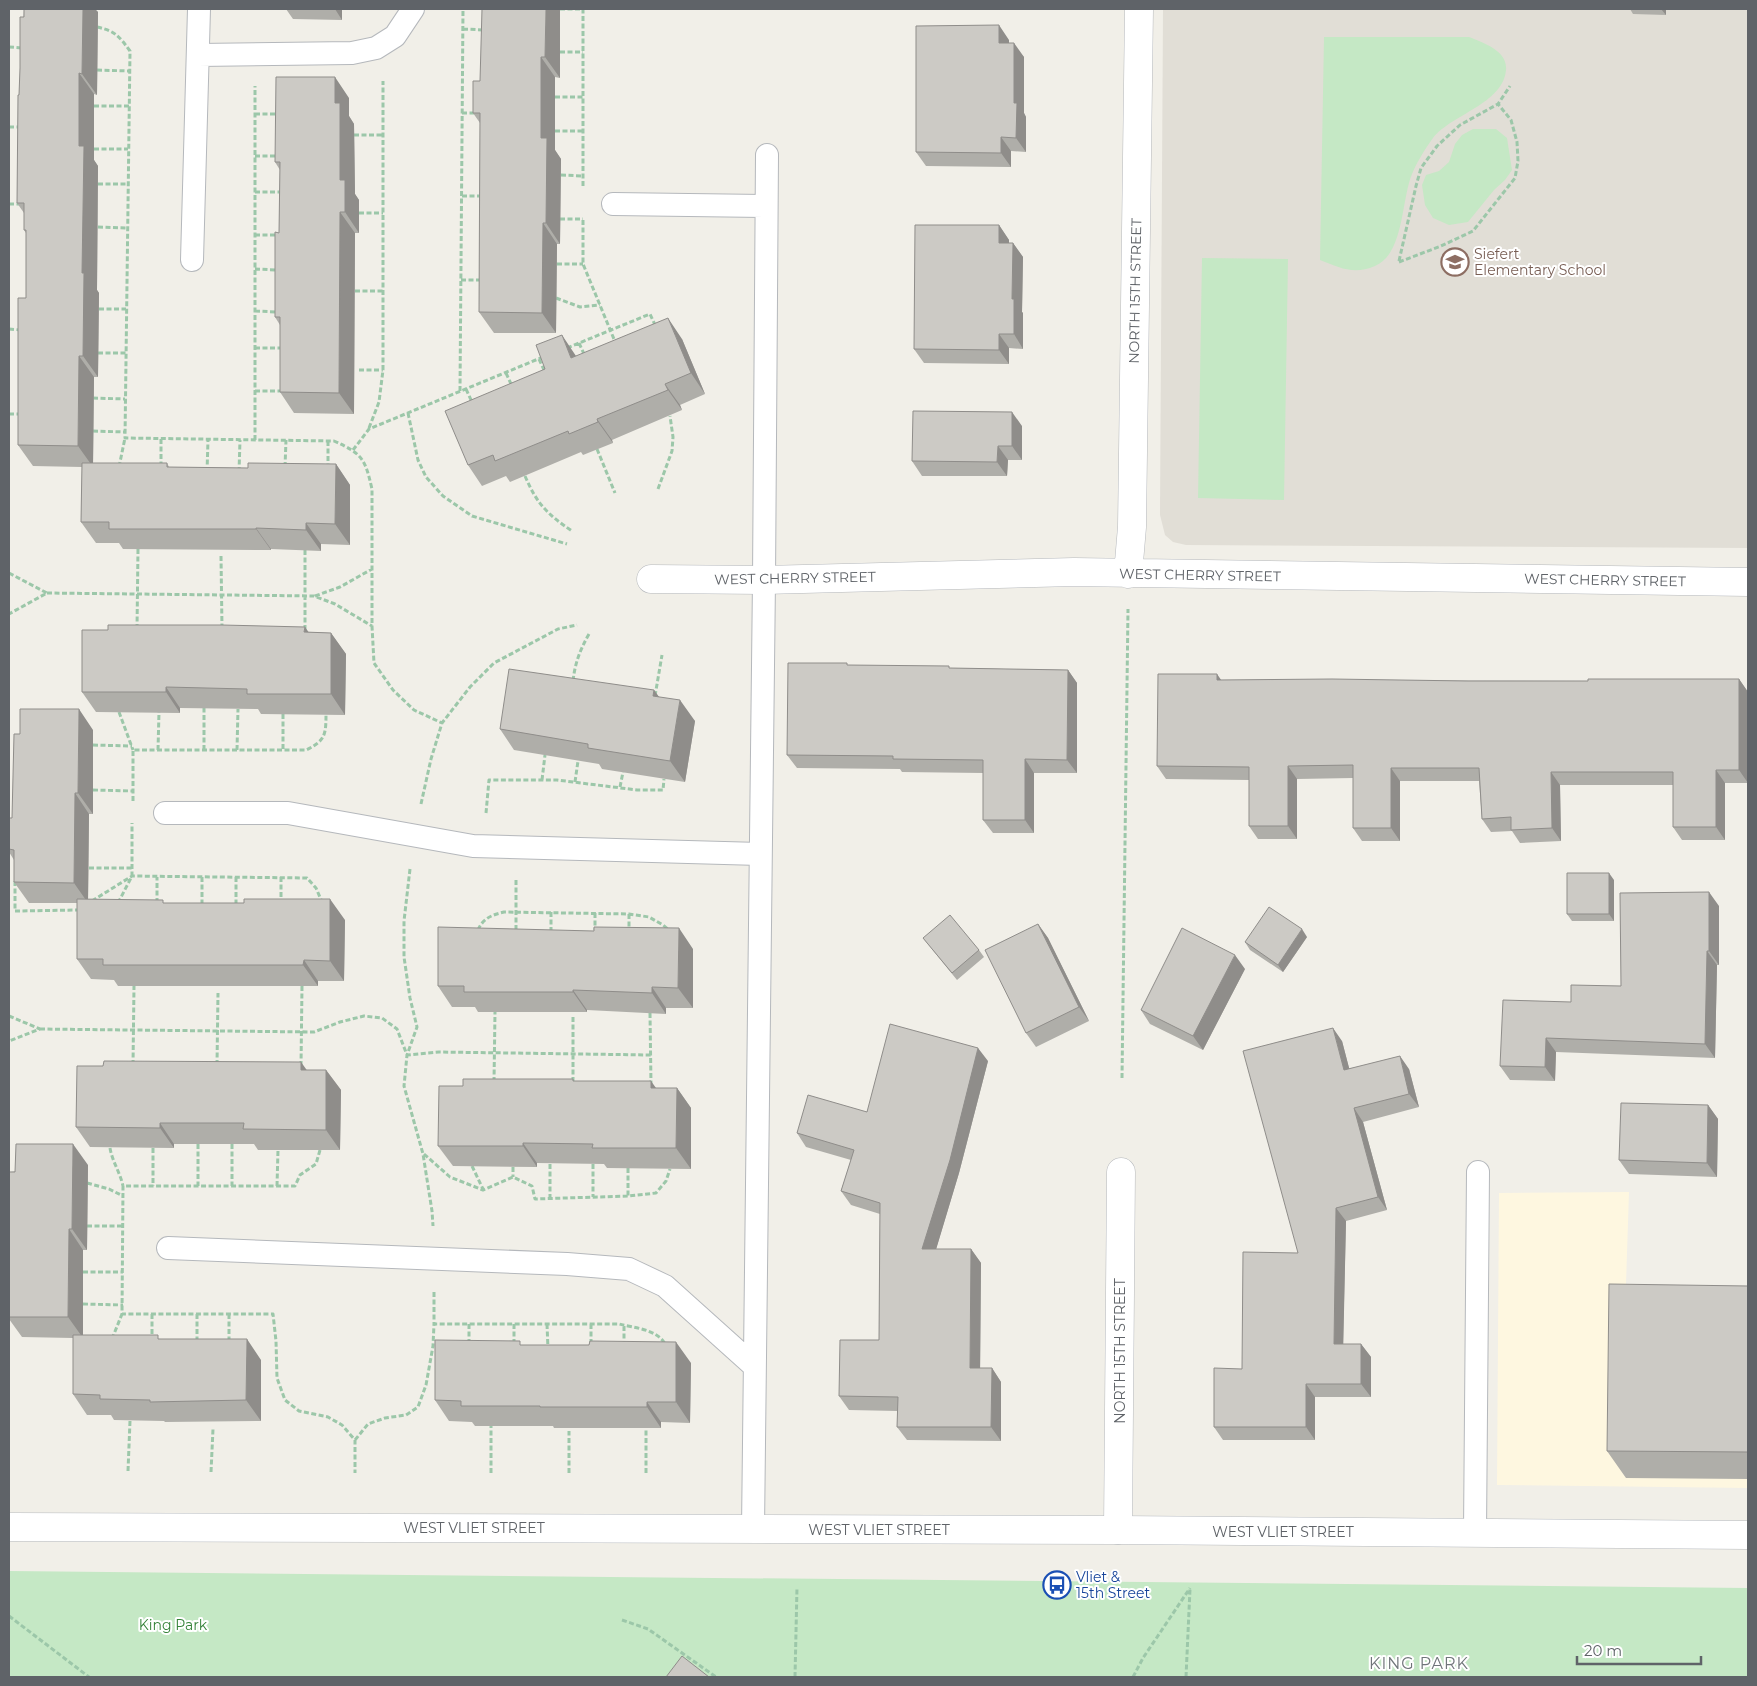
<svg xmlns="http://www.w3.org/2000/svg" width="1757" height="1686" viewBox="0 0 1757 1686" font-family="Montserrat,sans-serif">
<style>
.commercial{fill:#fef7e0}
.education{fill:#e1ded6}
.green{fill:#c5e8c5}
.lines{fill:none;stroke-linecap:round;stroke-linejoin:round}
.lane-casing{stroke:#b5b8bc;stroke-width:24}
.street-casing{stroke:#b5b8bc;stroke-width:29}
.secondary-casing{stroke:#b6babf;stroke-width:29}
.path{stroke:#9cc7a9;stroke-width:3;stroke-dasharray:5 2.5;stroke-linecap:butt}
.lane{stroke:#fff;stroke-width:22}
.street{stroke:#fff;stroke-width:28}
.secondary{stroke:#fff;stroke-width:28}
.wall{fill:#afaea9}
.shaded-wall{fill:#8f8d8a}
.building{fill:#cccac5;stroke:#8f8d8a}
.labels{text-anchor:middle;stroke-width:4;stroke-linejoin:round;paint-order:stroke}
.education-label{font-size:14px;fill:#785e54;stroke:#fff;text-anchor:start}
.street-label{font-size:14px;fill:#5f6368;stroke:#fff}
.transit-label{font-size:14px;fill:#164399;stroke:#fff;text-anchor:start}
.park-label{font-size:14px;fill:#348238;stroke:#fff}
.quarter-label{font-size:16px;letter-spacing:1px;fill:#70757a;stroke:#fff}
</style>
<rect width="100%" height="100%" fill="#f1efe8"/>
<path class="commercial" d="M1629,1192L1626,1284L1748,1288V1488L1497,1485L1499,1193Z"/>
<path class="education" d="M1163,9H1748V548L1186,545L1173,542L1165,535L1160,515Z"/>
<path class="green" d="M1324,37H1469C1484,43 1508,51 1506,70C1503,104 1452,114 1433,138C1425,149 1417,162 1412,174C1401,201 1404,254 1375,266C1354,275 1340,268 1320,260Z
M1473,129H1496L1507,138L1512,170L1505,180L1494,190L1468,222L1449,225L1433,218L1425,205L1422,185L1426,175L1439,171L1449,162L1455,144L1462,135Z
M1202,258L1288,259L1284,500L1198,498Z
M9,1571L1748,1588V1677H9Z"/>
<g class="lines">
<g class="lane-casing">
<path id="lane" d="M198,55L352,53L376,48L395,36L413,9
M613,204L766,206
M192,260L199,9
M165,813H288L473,846L760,854
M168,1248L567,1264L629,1269L665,1286L754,1366
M753,1529L764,580L767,155
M1475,1533L1478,1172"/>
</g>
<g class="street-casing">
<path id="street" d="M1128,574L1132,527L1139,9
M651,579L764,580L1074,572L1748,582
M1118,1530L1121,1172"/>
</g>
<g class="secondary-casing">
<path id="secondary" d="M9,1527L1118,1530L1748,1535"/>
</g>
<path class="path" d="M560,9H583V188
M97,27C115,31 119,36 130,51L125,438L334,441C363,454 365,459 372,489V626L374,663L393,690L414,710L442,723
M463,29L485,30
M9,47L23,48
M560,52H583
M97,70L129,71
M555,97H583
M94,106H129
M462,113H477
M255,114H277
M9,127H20
M555,131H583
M354,135H383
M94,149H128
M255,156H277
M561,175L583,176
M98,184H128
M255,192H282
M462,196H484
M9,204H21
M359,213H383
M560,219H583
M583,220V264L616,344
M98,227L127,228
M255,235H280
M1399,261L1416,186L1421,168L1437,146L1460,125L1498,104L1510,86
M1399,262L1441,246L1473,231L1515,178L1518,161L1517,142L1511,120L1498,104
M557,264H583
M255,269L277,270
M461,280H483
M355,291H383
M556,298L580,307L600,305
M99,309H126
M255,311L277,312
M9,329L21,330
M579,343L585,356
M255,348H284
M567,348L650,314L656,327
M98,353H126
M539,359L545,372
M359,370H383
M506,373L512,386
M466,389L472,402
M255,391H282
M460,391L463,9
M93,398L125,399
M408,413L418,460L426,477L443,496L472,516L567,544
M9,414H21
M369,428L379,402L383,370V81
M93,431L125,432
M161,439V466
M255,440V86
M328,441V468
M597,449L615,493
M353,450L369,429L543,357
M119,467L125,438
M285,467L286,440
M207,472L208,440
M239,472L240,440
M525,476C537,504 547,514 572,531
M658,489L672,451L673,437L670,416
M305,550V632
M221,556L222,628
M9,573L47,593L9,614
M47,593L314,596L335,604L372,626
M315,596L340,587L372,569
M137,629L138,549
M573,681C575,663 580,650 589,634
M655,696L662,655
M119,712L133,750
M283,714V750
M93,745L132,746
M158,750L159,712
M204,750V708
M237,750L238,709
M542,780L545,755
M575,782L578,761
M620,787L623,772
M93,790L133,791
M133,801V750H306C325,741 326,735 326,714
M421,804L431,759L442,723L470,687L494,663L558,629L577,625
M486,813L489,780H557L637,790H663L664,779
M89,868H132
M410,869L404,921V957L410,998L417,1027L407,1055L404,1086L423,1154L432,1211L433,1226
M202,877V906
M236,877V907
M281,877V902
M516,880V931
M15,881V911L79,910
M92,901L132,876L307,878L316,888L322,902
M118,903L132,876V823
M157,903V877
M551,912V932
M595,913V930
M629,914V931
M478,930C483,918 492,915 504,912L629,914L649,917L663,925L669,930
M650,1013L651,1085
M9,1016L40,1029L9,1041
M573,1017V1083
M40,1029L314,1032L340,1022L364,1016L382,1018L397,1029L407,1055L439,1052L651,1055
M133,1065L134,986
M217,1065L218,993
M301,1066L302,986
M1122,1078L1128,609
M494,1082L495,1012
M198,1144V1186
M232,1144V1186
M110,1148C112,1161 120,1172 123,1186
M153,1148V1186
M320,1150L316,1164L300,1175L295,1186H123L122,1314H273L276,1341L277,1378L285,1400L299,1411L328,1417L342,1425L355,1440V1473
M424,1154L450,1177L483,1190L513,1177L532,1186L535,1199L628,1196L656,1193L666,1181L670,1169
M550,1164V1198
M593,1164V1197
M472,1166L483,1189
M513,1167V1177
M628,1168V1196
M87,1183L109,1189L123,1196
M277,1186L278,1150
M87,1226H123
M83,1272H123
M434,1292V1324
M83,1304L123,1305
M152,1314V1338
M197,1314V1343
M229,1314V1343
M469,1324V1344
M514,1324V1344
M547,1324L548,1349
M591,1324V1344
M624,1326V1345
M112,1339L122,1314
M355,1440L368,1424L385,1418L406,1415L418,1407L426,1385L433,1346L434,1324H619C634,1328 657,1329 665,1344
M128,1471L130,1421
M211,1472L213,1429
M491,1473V1426
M569,1473V1431
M646,1473V1428
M9,1616L89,1677
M622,1620L648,1629L716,1677
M795,1677L797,1587
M1133,1677L1143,1658L1190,1588
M1186,1677L1190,1589"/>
<use href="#lane" class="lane"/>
<use href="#street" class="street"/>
<use href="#secondary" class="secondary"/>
</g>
<path class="wall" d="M24,9H95L98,12L97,95L94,94V160L98,166L97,290L99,293L98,377H94L93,463H167L169,467L248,468L336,464L350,485V545L321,544V551L271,549V550L123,549L119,543H96L81,522L82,467L33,466L18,445L26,298V233L24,230V213L17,203L19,95Z
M286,9H342V20L293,19Z
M560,9V78L555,77V150L561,159L560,244H557L556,333H494L479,312L480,123L473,113Z
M1630,9H1666V15L1633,14Z
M1009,40V43L1024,57V113L1026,117V152L1011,151V167L926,166L916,152Z
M349,98V116L354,124L355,194L359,200V233H355L354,414L294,413L280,392V325L275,317L279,233L280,170L275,162Z
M999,225L1009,240V243H1013L1023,257L1022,312L1023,313V349L1009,348V364L924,363L914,349Z
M682,339L705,394L680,405L682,410L612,440L613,443L583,455L581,452L510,482L506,476L482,486L468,465L576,356Z
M1022,426V460H1008L1007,476H922L912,461Z
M308,632L331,633L346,654L345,715L261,714L258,709L180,708V713L96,712L82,692Z
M849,665L951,668L1068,670L1077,683V773H1034V833H993L983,820V773L902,772L900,769L797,768L787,755Z
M1739,679L1748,692V783H1725V840H1682L1673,827V785H1560L1561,841L1520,843L1512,831L1491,832L1482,819L1479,781H1400V841H1362L1353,828V778L1297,779V839H1258L1249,826V780L1166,779L1157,766L1222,680L1588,681Z
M654,690L659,697L695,721L685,782L602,769L599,764L514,750L500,729Z
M93,730V814H89L88,899L165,903L345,920L344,981H318V986H118L114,980L91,979L77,959V903H29L14,882V860L9,852V818H12Z
M1614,880V921H1572L1567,914Z
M1719,906V965H1717L1715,1058L1556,1052L1555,1081L1510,1080L1500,1066L1621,986Z
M1038,924L1048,938L1089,1021L1036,1047L1026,1033Z
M1307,937L1283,972L1250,950L1245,942Z
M923,938L979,950L984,957L957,980Z
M693,949V1008H666V1014L587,1010V1012H478L475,1007H452L438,986Z
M1245,969L1203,1050L1150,1024L1141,1010Z
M1342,1041L1349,1068L1409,1069L1419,1107L1363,1122L1387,1210L1346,1221L1343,1344H1361L1371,1357V1397H1315V1440H1223L1214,1427L1298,1253Z
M988,1061L959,1173L936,1249H971L981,1263L980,1368H992L1001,1382V1441L907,1440L897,1427L898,1411L849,1410L839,1396L879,1340L880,1214L851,1205L841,1191L851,1160L806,1147L797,1133L867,1112Z
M307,1070H326L341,1090L340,1150H258L254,1144H174V1148L90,1147L76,1127Z
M574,1081L656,1088H677L691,1108V1169L607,1168L604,1164L537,1163V1167L453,1166L438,1146L463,1086Z
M1708,1105L1718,1119L1717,1177L1629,1174L1619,1160Z
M88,1165L87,1250H83V1335L161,1339L261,1360V1421L165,1422L164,1421L114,1420L111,1415H87L73,1394V1338L22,1337L9,1319V1172Z
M1748,1286V1479L1626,1478L1607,1451Z
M523,1345L691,1363L690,1423L661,1422V1428H554L553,1426H475L472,1422L449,1421L435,1400Z"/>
<path class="shaded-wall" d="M83,9H95L98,12L97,95L82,74Z
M335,9H342V20Z
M546,9H560V78L545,57Z
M1661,9H1666V15Z
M999,25L1009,40V57L999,43Z
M1014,43L1024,57V113L1026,117V152L1016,138L1014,103Z
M541,57L555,77V150L561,159L560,244L546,223L541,138Z
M79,73L94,94V160L98,166L97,290L99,293L98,377L83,356L79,146Z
M335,77L349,98V116L354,124L355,194L359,200V233L345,212L340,180L335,103Z
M1001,137L1011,151V167L1001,153Z
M340,212L355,233L354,414L339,393Z
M543,223L557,244L556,333L542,313Z
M999,225L1009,240V257L999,243Z
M1013,243L1023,257L1022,312L1023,313V349L1014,334L1012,299Z
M668,318L682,339L705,394L691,373Z
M999,334L1009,348V364L999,350Z
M562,335L576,356L571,358Z
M79,356L94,377L93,467L78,446Z
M665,384L680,405L682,410L668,390Z
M1012,412L1022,426V460L1012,446Z
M597,419L612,440L613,443L598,422Z
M998,446L1008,460L1007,476L997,462Z
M336,464L350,485V545L335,524Z
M306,523L321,544V551L306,530Z
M256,528L271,549V550L256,529Z
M305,627L319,647L304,632Z
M331,633L346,654L345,715L331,694Z
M1068,670L1077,683V773L1067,760Z
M1217,674L1226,687L1217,680Z
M1739,679L1748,692V783L1739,770Z
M166,687L180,708V713L166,692Z
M654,690L669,711L653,696Z
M680,700L695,721L685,782L670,761Z
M79,709L93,730V814L78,793Z
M1025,759L1034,773V833L1025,820Z
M1288,766L1297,779V839L1288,826Z
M1391,768L1400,781V841L1391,828Z
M1716,770L1725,783V840L1716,827Z
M1551,772L1560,785L1561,841L1552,828Z
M75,793L89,814L88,903L74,883Z
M1609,873L1614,880V921L1609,914Z
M1709,892L1719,906V965L1709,951Z
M330,899L345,920L344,981L330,961Z
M1038,924L1048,938L1089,1021L1079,1007Z
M679,928L693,949V1008L678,988Z
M1302,929L1307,937L1283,972L1278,965Z
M1707,951L1717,965L1715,1058L1705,1044Z
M1235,955L1245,969L1203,1050L1193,1036Z
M304,960L318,981V986L303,965Z
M652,987L666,1008V1014L652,993Z
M573,990L587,1010V1012L573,992Z
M1333,1028L1342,1041L1353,1083L1344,1070Z
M1546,1038L1556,1052L1555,1081L1545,1067Z
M978,1048L988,1061L959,1173L932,1263L922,1249Z
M1400,1056L1409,1069L1419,1107L1409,1094Z
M301,1062L316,1083L301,1070Z
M326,1070L341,1090L340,1150L326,1130Z
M651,1081L666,1102L651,1088Z
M677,1088L691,1108V1169L676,1148Z
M1708,1105L1718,1119L1717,1177L1707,1163Z
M1354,1108L1363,1122L1387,1210L1378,1197Z
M160,1123L174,1144V1148L160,1128Z
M523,1143L537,1163V1167L523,1146Z
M73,1144L88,1165L87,1250L72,1229Z
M1336,1208L1346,1221L1343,1357L1334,1344Z
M69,1229L83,1250V1338L68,1317Z
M971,1249L981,1263L980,1381L970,1368Z
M247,1339L261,1360V1421L246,1400Z
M676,1342L691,1363L690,1423L676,1402Z
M1361,1344L1371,1357V1397L1361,1384Z
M992,1368L1001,1382V1441L991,1427Z
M1306,1384L1315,1397V1440L1306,1427Z
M647,1402L661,1422V1428L647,1407Z"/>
<path class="building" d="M24,9H83L82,74L79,73V146H84L82,273H84L83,356H79L78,446L18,445V298H26V230H24V203H17L18,95H19L20,68V17H24Z
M482,9H546L545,57H541V138H547L546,223H543L542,313L479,312L480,113H473V81H480Z
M999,25V43H1014V103H1017L1016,138L1001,137V153L916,152V26Z
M276,77H335V103H340V180H345V212H340L339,393L280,392V317H275V232L279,233L280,162H275Z
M915,225H999V243H1013L1012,299H1014V334H999V350L914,349Z
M668,318L691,373L665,384L668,390L597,419L598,422L569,434L568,431L495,461L493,455L468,465L445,411L545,369L536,345L562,335L571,358Z
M913,411L1012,412V446H998L997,462L912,461Z
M82,463H167V467L248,468V463L336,464L335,524L306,523V530L256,528V529H109V522H81Z
M108,625H222L305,627L304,632L331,633V694H247V689L166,687V692H82V630H108Z
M788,663H847V665L949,666V668L1068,670L1067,760L1025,759V820H983V760L893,759V756L787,755Z
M509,669L654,690L653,696L680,700L670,761L588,748V744L500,729Z
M1158,674H1217V680L1332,679L1468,681H1588V679H1739V770H1716V827H1673V772H1551L1552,828L1511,830V817L1482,819L1479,768H1391V828H1353V765L1288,766V826H1249V767L1157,766Z
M20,709H79L78,793H75L74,883L14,882V850L9,849V818H12L14,734H20Z
M1567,873H1609V914H1567Z
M1709,892V951H1707L1705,1044L1546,1038L1545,1067L1500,1066L1503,1000L1571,1002V985L1621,986L1620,893Z
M77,899L163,900V903H244V899H330V961L304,960L303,965H103V959H77Z
M1269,907L1302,929L1278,965L1245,942Z
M950,915L979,950L952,973L923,938Z
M1038,924L1079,1007L1026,1033L985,950Z
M438,927L594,931V927L679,928L678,988L652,987V993L573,990V992H464V986H438Z
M1182,928L1235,955L1193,1036L1141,1010Z
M890,1024L978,1048L950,1160L922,1249H971L970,1368H992L991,1427H897L898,1397L839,1396L840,1340H879L880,1203L841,1191L854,1150L797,1133L808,1095L867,1112Z
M1333,1028L1344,1070L1400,1056L1409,1094L1354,1108L1378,1197L1336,1208L1334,1344H1361V1384H1306V1427H1214V1368L1242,1369L1243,1252L1298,1253L1243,1051Z
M104,1061L301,1062V1070H326V1130L243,1129L244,1123H160V1128L76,1127L77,1066H103Z
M463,1079H573V1081H651V1088H677L676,1148H592L593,1144L523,1143V1146H438L439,1086H463Z
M1621,1103L1708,1105L1707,1163L1619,1160Z
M16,1144H73L72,1229H69L68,1317H9V1172H15Z
M1609,1284L1748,1286V1452L1607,1451Z
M73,1335H158V1339H247L246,1400L150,1402V1400L100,1399V1395L73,1394Z
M435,1340L520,1341V1345H589L590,1341L676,1342V1402H647V1407H540V1406H461V1401L435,1400Z
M682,1656L709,1677H666Z"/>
<defs>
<g id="school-ring" transform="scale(1.4375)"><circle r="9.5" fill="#fff" stroke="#8d6e63" stroke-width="1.5"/><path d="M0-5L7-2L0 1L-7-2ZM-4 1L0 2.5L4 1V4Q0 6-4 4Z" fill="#8d6e63"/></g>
<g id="bus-ring" transform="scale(1.4375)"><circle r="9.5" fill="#fff" stroke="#1a4fb4" stroke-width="1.5"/><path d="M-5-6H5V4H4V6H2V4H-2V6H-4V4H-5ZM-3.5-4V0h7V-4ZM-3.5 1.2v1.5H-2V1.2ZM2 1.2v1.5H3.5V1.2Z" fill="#1a4fb4"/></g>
</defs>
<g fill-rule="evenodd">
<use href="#school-ring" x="1455" y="262"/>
<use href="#bus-ring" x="1057" y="1585"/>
</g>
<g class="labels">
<g class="education-label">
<text x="1474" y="259">Siefert<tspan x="1474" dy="16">Elementary School</tspan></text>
</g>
<g class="street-label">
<text transform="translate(1135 291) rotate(-89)" y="5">NORTH 15TH STREET</text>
<text transform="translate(1200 575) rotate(1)" y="5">WEST CHERRY STREET</text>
<text transform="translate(795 578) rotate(-1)" y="5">WEST CHERRY STREET</text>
<text transform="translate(1605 580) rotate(1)" y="5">WEST CHERRY STREET</text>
<text transform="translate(1120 1351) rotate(-90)" y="5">NORTH 15TH STREET</text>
<text x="474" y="1533">WEST VLIET STREET</text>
<text x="879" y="1535">WEST VLIET STREET</text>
<text x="1283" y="1537">WEST VLIET STREET</text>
</g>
<g class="transit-label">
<text x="1076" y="1582">Vliet &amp;<tspan x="1076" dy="16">15th Street</tspan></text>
</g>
<g class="park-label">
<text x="173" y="1630">King Park</text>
</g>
<g class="quarter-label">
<text x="1419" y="1669">KING PARK</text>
</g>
</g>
<rect width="1757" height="1686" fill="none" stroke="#5f6368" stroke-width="20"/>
<path d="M1577 1656v8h124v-8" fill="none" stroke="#5f6368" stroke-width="2.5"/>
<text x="1584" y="1656" font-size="15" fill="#5f6368" stroke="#ffffff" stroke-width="4" paint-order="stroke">20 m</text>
</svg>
